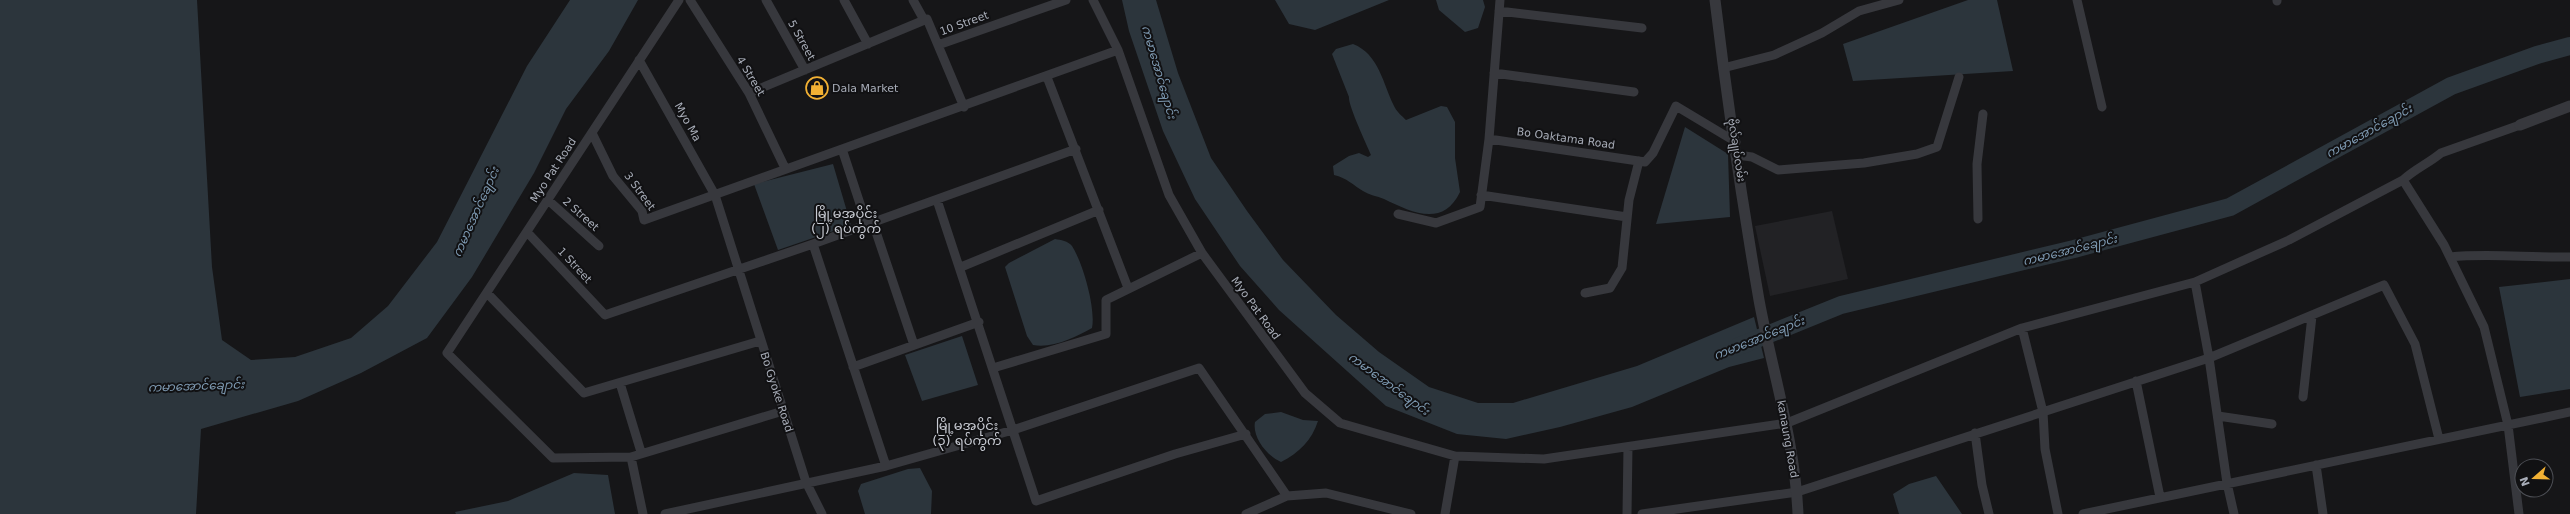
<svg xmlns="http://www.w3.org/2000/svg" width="2570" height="514" viewBox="0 0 2570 514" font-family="'DejaVu Sans','Noto Sans Myanmar',sans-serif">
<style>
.built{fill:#222225}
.water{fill:#2c353c}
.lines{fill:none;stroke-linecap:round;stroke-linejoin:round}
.river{stroke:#2c353c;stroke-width:18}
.minor{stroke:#37383d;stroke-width:9}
.tertiary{stroke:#37383d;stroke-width:11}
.labels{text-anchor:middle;stroke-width:4;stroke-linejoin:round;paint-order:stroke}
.street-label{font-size:11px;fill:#a8adb8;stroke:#111113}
.poi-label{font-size:11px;fill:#a8adb8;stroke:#111113;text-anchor:start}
.water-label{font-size:12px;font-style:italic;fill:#7f9bb3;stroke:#111113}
.quarter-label{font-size:13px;fill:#c9ccd4;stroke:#111113}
</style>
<rect width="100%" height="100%" fill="#161618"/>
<path class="built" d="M1832,211L1848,279L1770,296L1755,226Z"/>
<path class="water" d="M0,0H197L212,267L222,340L251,360L295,357L351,338L388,306L437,242L527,66L570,0H638L609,51L566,109L534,173L472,277L427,338L361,373L298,401L201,429L196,514H0Z
M1122,0H1156L1178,73L1211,158L1247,211L1283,260L1336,315L1379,352L1429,387L1478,403H1513L1637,366L1754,317L1764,358L1729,367L1632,407L1560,427L1506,439L1457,434L1386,406L1279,310L1240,266L1195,199L1163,131L1129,31Z
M1275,0H1389L1315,30L1289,24Z
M1436,0H1483L1485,7L1478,28L1465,32L1439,10Z
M1968,0H1997L2013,71L1853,81L1843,44Z
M1353,44C1379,54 1383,84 1394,106C1396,111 1402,116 1406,120L1441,106L1447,107L1455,122V158L1460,192C1443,228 1411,212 1384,199C1377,196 1369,195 1363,191C1353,185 1347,178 1334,175L1333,166L1349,156L1359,153L1368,157L1371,155C1366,143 1348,105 1349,97L1332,54L1336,49Z
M1685,127L1728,154L1730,217L1656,224Z
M833,164L851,225L778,250L754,184Z
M1055,239C1061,240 1068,241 1072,246C1083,263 1096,309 1092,328C1076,337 1052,349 1033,345L1027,336L1005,267L1009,263Z
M2570,279V389L2520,397L2499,287Z
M962,336L978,385L922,401L905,355Z
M1281,412L1303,420L1318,421C1312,440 1299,453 1281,462C1267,456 1252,437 1255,422L1265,414Z
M920,468L932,491L931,514H865L858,491L861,484L908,469Z
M574,473L608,475L615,514H456L455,512L508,501Z
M1936,476L1962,514H1899L1893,494L1909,484Z"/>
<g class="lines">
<path class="river" d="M1737,347L1841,305L2074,249L2230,207L2451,86L2537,55L2570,46"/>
<path class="minor" d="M679,0L447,353L553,458L631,457L783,411
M690,0L749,93L785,168
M766,0L805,70
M844,0L868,44
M913,0L924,20
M1093,0L1118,50L1169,195L1202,253L1305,393L1340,423L1455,456L1544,459L1787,423L2022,328L2195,282L2289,240L2403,180L2444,245L2484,327L2508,425L2519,514
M1500,0L1489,139L1645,162L1653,153L1676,106L1736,142
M2077,0L2102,107
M2277,0V1
M1499,11L1642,28
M938,45L1066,0
M639,60L715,195L806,482L822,514
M1723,68L1774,55L1822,33L1859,11L1899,0
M1494,73L1634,92
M1047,77L1128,288
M749,93L927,19L964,107
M592,133L613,176L642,211L644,220L1118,50
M842,149L867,225
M1737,155L1752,157L1778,170L1864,163L1917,154L1937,147L1959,77
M2403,180C2415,169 2429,163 2441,153L2520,125
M1481,195L1627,217
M548,200L599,246
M937,200L1036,501L1175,454L1246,434
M1398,214L1436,223L1480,207L1489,139
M1978,219L1977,164L1983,114
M873,223L914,345
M527,232L605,315L813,244L1076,149
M813,244L886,466
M2450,257C2490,253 2530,258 2570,257
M961,267L1099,210
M2195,282L2209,358L2227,483L2234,514
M487,293L584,393L760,341
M1585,293L1610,288L1622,268L1629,200L1639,161
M2022,328L2043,412L2045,449L2058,514
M853,367L979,322
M993,368L1106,334V300L1202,253
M2136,381L2160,497
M620,383L641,452
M2303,397L2312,316
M2218,416L2272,424
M1975,433L1982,485L1989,514
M631,457L643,514
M2316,465L2323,514
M665,514L886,466L1013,430L1199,368L1287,496
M1246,514L1287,496L1326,493L1411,514
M1445,514L1455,456
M1627,514L1628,447
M1642,514L1797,492L2209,358L2384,285L2415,344L2439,439
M2083,514L2570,412"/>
<path class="tertiary" d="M1715,0C1727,100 1742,201 1759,300C1772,371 1795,441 1798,514
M2520,125L2570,106"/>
</g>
<defs>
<g id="shop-ring" transform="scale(1.15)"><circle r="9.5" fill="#111113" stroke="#f2b134" stroke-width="1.5"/><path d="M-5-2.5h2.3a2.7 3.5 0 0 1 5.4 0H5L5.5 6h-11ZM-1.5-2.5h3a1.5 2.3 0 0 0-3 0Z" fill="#f2b134"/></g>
</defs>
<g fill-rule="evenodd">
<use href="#shop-ring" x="817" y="88"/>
</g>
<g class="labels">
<g class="street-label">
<text transform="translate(964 23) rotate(-20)" y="4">10 Street</text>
<text transform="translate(802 40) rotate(61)" y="4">5 Street</text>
<text transform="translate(751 76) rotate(59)" y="4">4 Street</text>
<text transform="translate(688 122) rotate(61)" y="4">Myo Ma</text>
<text transform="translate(1566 138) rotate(8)" y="4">Bo Oaktama Road</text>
<text transform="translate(1737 150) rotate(81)" y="4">ဗိုလ်ချုပ်လမ်း</text>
<text transform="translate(553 170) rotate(-57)" y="4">Myo Pat Road</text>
<text transform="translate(640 191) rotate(54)" y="4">3 Street</text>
<text transform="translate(581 214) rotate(42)" y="4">2 Street</text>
<text transform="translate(575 265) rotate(47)" y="4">1 Street</text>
<text transform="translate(1256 308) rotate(54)" y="4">Myo Pat Road</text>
<text transform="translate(777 392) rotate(72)" y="4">Bo Gyoke Road</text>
<text transform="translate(1788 439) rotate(80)" y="4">kanaung Road</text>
</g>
<g class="poi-label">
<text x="832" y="92">Dala Market</text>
</g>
<g class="water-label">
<text transform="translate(1159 72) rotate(74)" y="4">ကမာအောင်ချောင်း</text>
<text transform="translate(2369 131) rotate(-29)" y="4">ကမာအောင်ချောင်း</text>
<text transform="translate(476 212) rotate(-66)" y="4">ကမာအောင်ချောင်း</text>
<text transform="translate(2070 250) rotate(-14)" y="4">ကမာအောင်ချောင်း</text>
<text transform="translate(1759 338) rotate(-22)" y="4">ကမာအောင်ချောင်း</text>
<text transform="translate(1389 384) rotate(36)" y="4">ကမာအောင်ချောင်း</text>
<text transform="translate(196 386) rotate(-2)" y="4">ကမာအောင်ချောင်း</text>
</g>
<g class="quarter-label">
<text x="846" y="218">မြို့မအပိုင်း<tspan x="846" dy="15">(၂) ရပ်ကွက်</tspan></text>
<text x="967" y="430">မြို့မအပိုင်း<tspan x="967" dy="15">(၃) ရပ်ကွက်</tspan></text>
</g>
</g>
<g transform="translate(2534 478) rotate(250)"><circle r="19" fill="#111113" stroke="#4d4f55"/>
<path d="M0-3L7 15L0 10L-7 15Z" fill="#f2b134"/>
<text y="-6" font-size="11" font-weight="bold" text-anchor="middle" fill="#a8adb8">N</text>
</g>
</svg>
